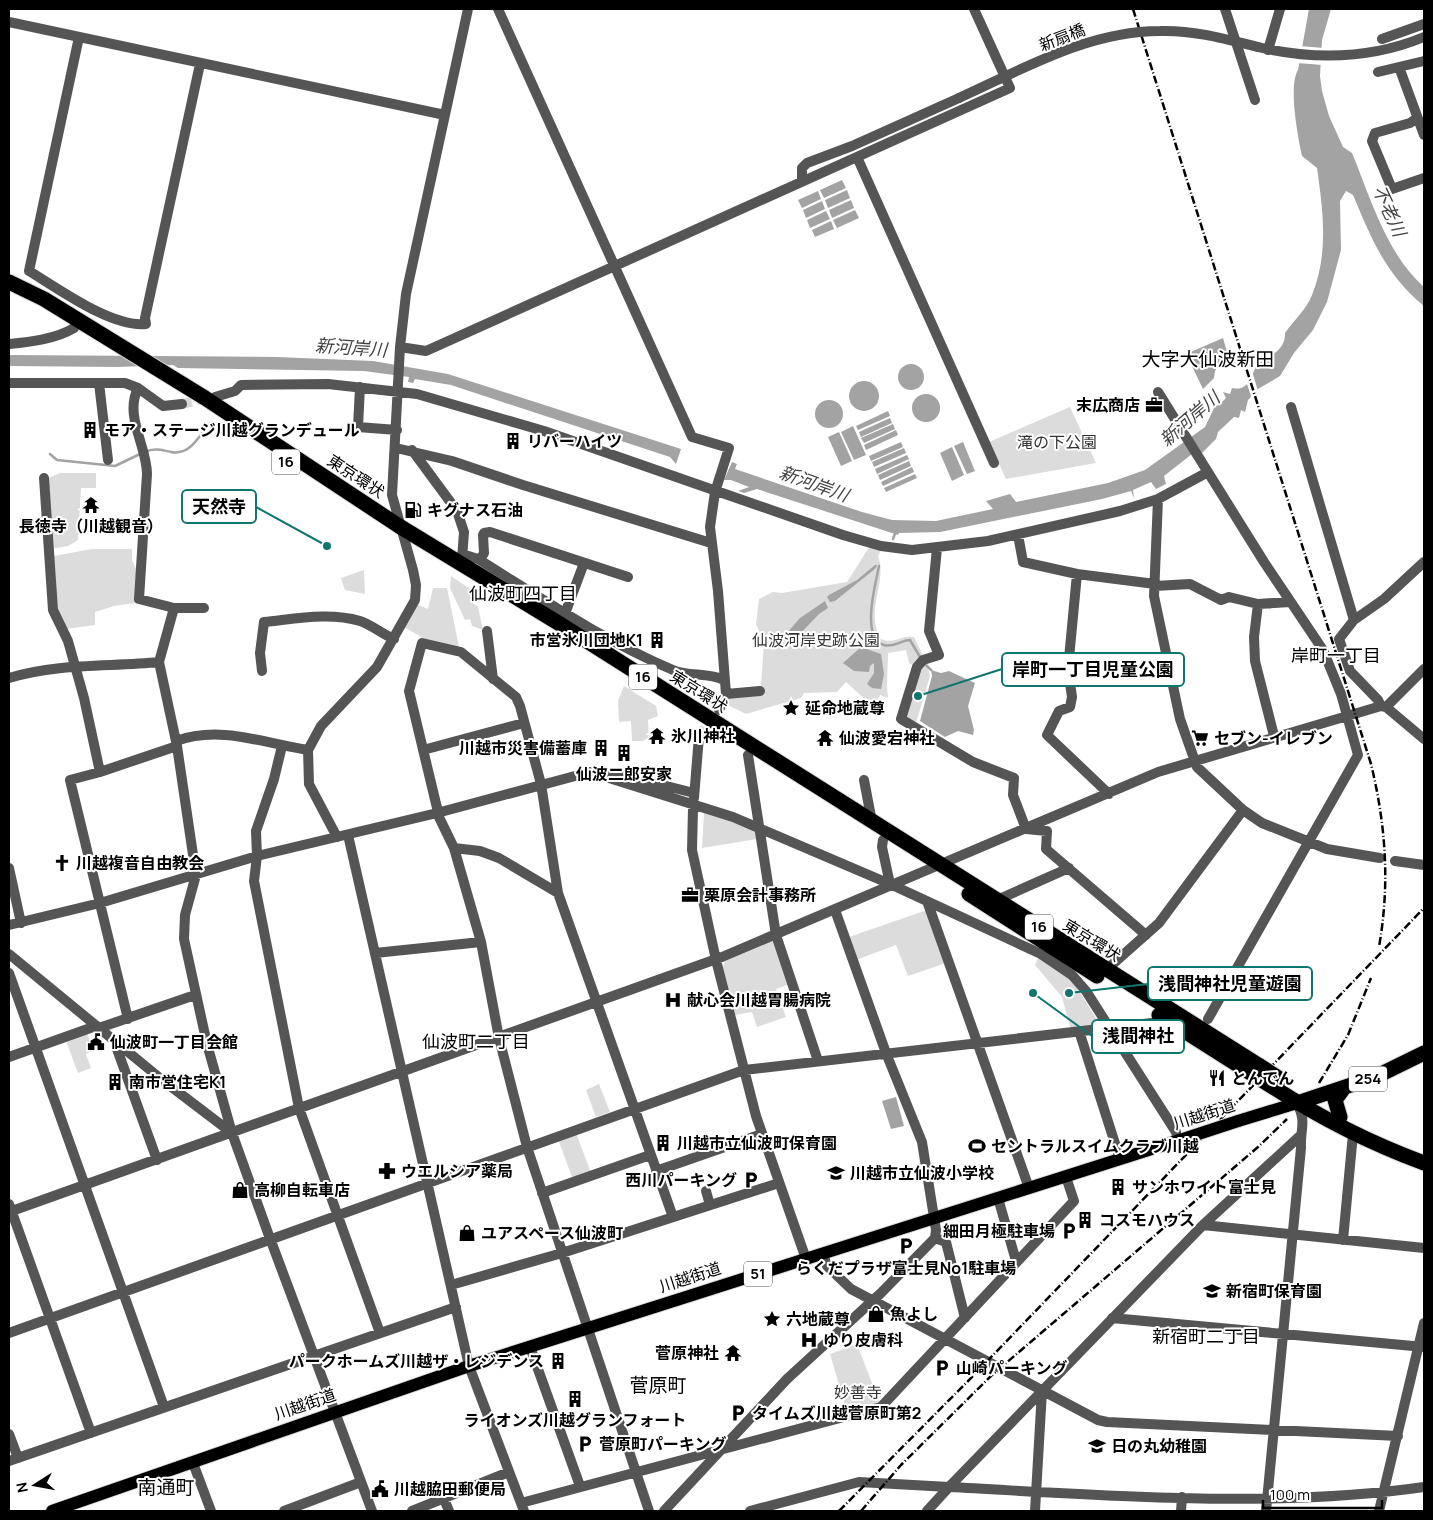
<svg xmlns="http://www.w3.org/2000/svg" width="1433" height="1520" viewBox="0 0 1433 1520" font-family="Manrope,'Noto Sans JP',sans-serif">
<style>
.green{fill:#dcdcdc}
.water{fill:#a3a3a3}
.pier{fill:#fff}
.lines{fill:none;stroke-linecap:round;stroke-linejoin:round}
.stream{stroke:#a3a3a3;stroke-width:2.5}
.minor-tunnel{stroke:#d9d9d9;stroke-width:10;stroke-dasharray:10 5;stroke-linecap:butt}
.major-casing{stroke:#dbdbdb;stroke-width:14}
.highway-casing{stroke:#dbdbdb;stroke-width:17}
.minor{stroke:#555;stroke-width:10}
.major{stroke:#000;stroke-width:12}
.highway{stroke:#000;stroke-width:15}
.rail{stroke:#000;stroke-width:2.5;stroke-dasharray:8 2.5 1 2.5;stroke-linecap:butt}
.major-bridge-casing{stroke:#dbdbdb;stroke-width:14;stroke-linecap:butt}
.highway-bridge-casing{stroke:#dbdbdb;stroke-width:17;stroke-linecap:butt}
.minor-bridge{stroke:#555;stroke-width:10}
.major-bridge{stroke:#000;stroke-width:12}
.highway-bridge{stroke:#000;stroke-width:15}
.labels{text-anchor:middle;stroke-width:4;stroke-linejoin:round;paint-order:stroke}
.shield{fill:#fff;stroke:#4c4c4c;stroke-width:1}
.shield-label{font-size:15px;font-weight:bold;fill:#000}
.street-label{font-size:16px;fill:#000;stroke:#fff}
.poi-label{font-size:16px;font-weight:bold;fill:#000;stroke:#fff;text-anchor:start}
.park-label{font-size:16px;fill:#333;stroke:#fff}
.water-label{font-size:18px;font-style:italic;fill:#444;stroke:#fff}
.neighbourhood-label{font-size:18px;fill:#000;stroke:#fff}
.quarter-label{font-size:19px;fill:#000;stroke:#fff}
.leader{fill:none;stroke:#0f766e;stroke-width:2}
.callout-dot{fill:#0f766e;stroke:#fff;stroke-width:2}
.callout{fill:#fff;stroke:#0f766e;stroke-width:2}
.callout-label{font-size:18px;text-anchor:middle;font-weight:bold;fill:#000}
</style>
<rect width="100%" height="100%" fill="#fff"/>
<path class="green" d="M1070,407L1096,463L1006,479L989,442Z
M60,473H96V488H81L78,540L68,546L50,549L48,478Z
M870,546L881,550L878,556C888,583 864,610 881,639C894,645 902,634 914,637L924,658L914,666L909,663L906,650L888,653C888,668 886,684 888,698L880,695L875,705L867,701L846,682L837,692L804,693L801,698L746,714L728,705L729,698L743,689L761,686L764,643L756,624L759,599L773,592L782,593L847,582Z
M92,549H132V560L137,571L135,603L114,606L95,612V625L66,629L56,609L54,556Z
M364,570L365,594L345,590L341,578Z
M451,576L476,593L473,603L478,607L483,630L472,626L470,619L465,620L450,588Z
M433,588H447L459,647L430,642L404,627L416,604L428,609Z
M924,664L928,668L930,676L916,723L906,718L919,670Z
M624,686L656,706L658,716L648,720L649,741H632L631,721L619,722L618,701Z
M704,811L756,830L757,839L702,848Z
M927,910L946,963L908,976L896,945L856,960L849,937Z
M774,940L790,984L776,989L786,1017L757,1027L752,1012L735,1015L723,967L725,961Z
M1038,958L1071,979L1100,1024L1098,1026L1071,1030L1062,997L1035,965Z
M87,1033L93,1051L86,1054L91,1068L78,1073L66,1041Z
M599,1084L610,1112L596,1117L586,1090Z
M576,1133L591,1173L573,1180L558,1139Z
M857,1344L880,1404L847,1412L830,1354Z"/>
<path class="water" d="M1309,9H1331L1322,40L1320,76L1322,91L1329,116L1343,147L1352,153C1371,199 1386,253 1424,287V306C1386,275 1372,240 1353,195L1346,191L1340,201L1341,250L1327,302L1313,330L1294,353L1280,376L1258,389L1248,400L1245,412L1241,410L1239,418L1234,417L1218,432L1216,439L1196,459L1192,454L1164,476L1166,484L1156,489L1151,482L1133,490L1134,498L1131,491L1102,499L940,532L899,533L898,535L757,489L744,493L738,491L749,487L731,480H724L732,462L737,464L735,469L862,512L892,520L936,521L993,509L986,501L1010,494L1016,502L1108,483L1145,470L1205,427L1215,406L1219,405L1226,398L1223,392L1230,394L1232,388C1250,392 1251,374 1258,363C1270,357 1286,349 1285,333C1294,320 1306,310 1312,295C1329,253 1323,211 1317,168L1302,156C1298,137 1288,86 1298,70Z
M842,180L846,188L824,198L820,190Z
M847,190L850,198L828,208L825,200Z
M818,191L821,199L802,208L798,200Z
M851,200L854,208L832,218L829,210Z
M822,201L825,209L806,218L803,210Z
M855,210L859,218L837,228L833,220Z
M826,211L830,219L810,228L807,220Z
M831,221L834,229L815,237L812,230Z
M1223,338L1227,352L1215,371L1214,378L1203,389L1186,354Z
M9,355L277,357L373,361L448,374L681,449L676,464L670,457L451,385L415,379L413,383L408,382L409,377L364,371L178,368L173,365L117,367L9,366Z
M898 377a13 13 0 1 1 26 0a13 13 0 1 1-26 0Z
M849 396a15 15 0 1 1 30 0a15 15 0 1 1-30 0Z
M912 408a14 14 0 1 1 28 0a14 14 0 1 1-28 0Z
M815 414a14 14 0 1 1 28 0a14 14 0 1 1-28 0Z
M888,411L890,416L858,430L856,426Z
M890,418L892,423L861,437L859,432Z
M893,424L895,429L864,443L861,438Z
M853,426L866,455L854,460L841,432Z
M896,430L898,435L866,450L864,445Z
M839,432L852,461L841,466L828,437Z
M901,442L903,447L871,461L869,456Z
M963,442L975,471L967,474L954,446Z
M952,447L964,475L952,481L940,453Z
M904,448L906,453L874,467L872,462Z
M907,455L909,459L877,474L875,469Z
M909,461L911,466L880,480L878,475Z
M912,467L914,472L883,486L881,482Z
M915,474L917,478L886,492L884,488Z
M875,565H877L876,568L835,601L830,602L827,597L829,595L857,580Z
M825,601L828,608L819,614L795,639L788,638L787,633L800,618Z
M861,647L881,654L884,674L881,689L872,688L867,684L874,673V663L870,666L869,672L854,671L843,663Z
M931,670L941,673L949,671L975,683L968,706L974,730L973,735L958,731L945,737L920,721L932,676Z
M896,1097L904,1126L891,1129L882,1101Z"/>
<path class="pier" d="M1299,46L1324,48L1323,65L1297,63Z
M1252,371L1258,391L1252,399L1246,381Z"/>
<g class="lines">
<path class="stream" d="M147,451C156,448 162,450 171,452C191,456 199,435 210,423
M50,454L57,460L115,466L140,454
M893,539L896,531
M879,566C876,583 860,637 884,645C894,648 901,640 910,640L920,657
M925,664L931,670"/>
<path class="minor-tunnel" d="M182,404L207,398
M699,736L714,717"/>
<g class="major-casing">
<path id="major" d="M1238,1121L1297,1103
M52,1511L469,1366L1183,1139"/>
</g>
<g class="highway-casing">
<path id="highway" d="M9,282L44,299L205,398L399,526L560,624L1260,1066
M969,894L1097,976
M1159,1015L1252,1074
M1273,1087C1322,1119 1370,1143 1424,1163
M1297,1103L1375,1077L1424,1053
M1340,1117L1335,1100L1343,1089"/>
</g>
<path class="minor" d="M498,9L692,437L729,448L715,492L710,527L718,591L726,694L719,710
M1225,9L1255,100
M9,22L445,115
M79,37L29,271C59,289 112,328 146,324L145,318L200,64
M1382,39L1424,24
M1258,47C1314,60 1371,59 1424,37
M1268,50L1280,9
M1399,67L1424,135
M1378,72L1424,61
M1417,118L1410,123L1375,133L1372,141L1392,189L1424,178
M857,157L994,463
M802,182V168L807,163L852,146L959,98
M9,344C30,342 56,339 74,328
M400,347L426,351L1010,88L974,9
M9,383H125L138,388L163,406L182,404
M99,383L108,460
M360,387L358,427L397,430
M138,388C124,416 147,446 147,474L139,599L174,608H204
M1158,392L1264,562L1323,650L1341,694L1358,755L1208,1019
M215,397L235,391L241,385L328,384L417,394L544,431L843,535L881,546L912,550L988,541L1120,511L1158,499L1208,472
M1291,407L1354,620
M396,448L452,461L523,485L711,543
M412,450L457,511L464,532L462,559
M44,478L53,610L68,641L84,698L100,772
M1158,499L1154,596L1180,719L1197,767L1243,810L1262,823L1327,849L1380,858
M1018,535L1023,562L1077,574L1155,584
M937,548L929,631L939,655L923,660L917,667L901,719L973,762L1014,778L1013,795L1026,829L1047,831L1046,849L1146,935
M462,554L478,559C541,598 604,641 673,670C689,677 708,672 724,680
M480,560L484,553L483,535L484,533L490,532L628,577
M1077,574L1068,669L1072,697L1070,707L1059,711L1047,735L1109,794
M1155,586L1190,584L1221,600L1229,597L1258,604L1290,602
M1258,604L1254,637L1255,661L1274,736
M563,619L584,563
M487,631L493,679
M159,662L174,608
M262,671L260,653L264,622C295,619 329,612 360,621C372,625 382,634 394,639
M9,678C58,663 108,667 159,662L177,746L196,875L185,915L184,939L207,1044L232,1133L268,1233L372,1511
M726,694L760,691
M1381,706L1378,700L1350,671L1339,639L1354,620L1384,599L1424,562
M1386,707L1424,669
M176,741C220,725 263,743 308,750
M282,746L274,779L256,831L257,856L254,881L299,1108L380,1333
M423,750L524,723
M748,755L776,935L818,1061
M605,777L615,773L694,793
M864,780L872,822
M694,798L699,736
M693,809L692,850L716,960L756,1116L806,1259
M438,812L409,691L422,643L461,652L516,697L520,706L541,784L558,893L673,1217
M437,813L454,848L481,942L499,1038L527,1147L649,1511
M348,835L469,1366L524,1511
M337,837L309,784L308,750L321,726L377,667L415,600L416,585L413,570L392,495L400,347L406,294L468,9
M883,840L882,847L890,884
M454,848L480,851L499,858L558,893
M1395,861L1424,865
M9,868L21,923
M997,900L1069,868
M927,901L1029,1188
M9,925L100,903L257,856L437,813L590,772L733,817L890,884L1041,954L1072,975L1086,991L1176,1132L1178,1141
M375,953L481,942
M9,954L161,1079L232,1133
M1106,970L1159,923L1243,810
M9,973L164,1407
M128,1019L70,780L100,772L177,746
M1149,1024L1161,1043
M99,1028L195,995
M1079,1031L1120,1159
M118,1043L117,1049L157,1160
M9,1057L96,1026
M1301,1135L1203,1225L949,1487C1104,1495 1271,1509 1424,1487
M656,1171L762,1134
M706,1191L710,1205
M542,1193L650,1155
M998,1198L1016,1261
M9,1204L91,1433
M9,1212L722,957L1158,772L1381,706L1386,707L1424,739
M1203,1225L1424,1248
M935,1238L946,1242L965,1318
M1343,1240L1353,1134
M823,1254L827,1266L851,1289L1098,1420L1107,1422L1398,1436
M451,1285L562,1253L779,1183
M1112,1318L1424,1347
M9,1333L744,1070L1169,1021
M530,1347L580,1486
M9,1434L18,1458
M9,1461L456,1307
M193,1463L211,1511
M444,1499L449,1511
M521,1503L881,1407L1074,1201L1066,1177
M284,1511L361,1482
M412,1511L509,1472
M664,1511L787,1379L881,1293L935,1238L936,1230L922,1142L886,1053L835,910
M750,1511L859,1482L949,1487
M927,1511L949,1487
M1035,1511L1042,1391
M1181,1511L1182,1497
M1266,1511L1301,1148C1300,1128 1307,1123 1297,1103
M1379,1511L1424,1323"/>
<use href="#major" class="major"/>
<use href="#highway" class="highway"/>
<path class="rail" d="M1133,9L1371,764C1386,826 1390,884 1379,947
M1319,1083L1348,1035L1371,978
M839,1511L971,1378L1424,908
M861,1511L901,1465L991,1376L1258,1147L1287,1119"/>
<g class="major-bridge-casing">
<path id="major-bridge" d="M1183,1139L1238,1121"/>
</g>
<g class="highway-bridge-casing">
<path id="highway-bridge" d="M1260,1066L1280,1079
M1252,1074L1273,1087"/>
</g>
<path class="minor-bridge" d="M959,98C1023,69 1088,31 1160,31C1194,30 1226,39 1258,47"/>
<use href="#major-bridge" class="major-bridge"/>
<use href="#highway-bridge" class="highway-bridge"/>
</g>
<defs>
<g id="office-bare" transform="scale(1.35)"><path d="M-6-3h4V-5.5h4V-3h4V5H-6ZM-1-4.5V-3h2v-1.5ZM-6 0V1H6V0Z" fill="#000" stroke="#fff" stroke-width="2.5" paint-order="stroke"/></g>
<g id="building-bare" transform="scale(1.35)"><path d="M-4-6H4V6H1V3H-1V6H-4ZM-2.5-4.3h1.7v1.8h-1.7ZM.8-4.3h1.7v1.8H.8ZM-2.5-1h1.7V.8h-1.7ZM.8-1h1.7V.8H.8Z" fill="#000" stroke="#fff" stroke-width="2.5" paint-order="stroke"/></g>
<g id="temple-bare" transform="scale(1.35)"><path d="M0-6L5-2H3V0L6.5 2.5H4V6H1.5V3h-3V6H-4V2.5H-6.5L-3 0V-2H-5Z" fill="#000" stroke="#fff" stroke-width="2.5" paint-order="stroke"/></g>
<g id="fuel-bare" transform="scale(1.35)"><path d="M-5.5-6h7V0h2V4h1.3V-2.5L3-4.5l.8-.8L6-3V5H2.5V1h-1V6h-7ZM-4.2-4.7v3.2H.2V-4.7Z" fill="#000" stroke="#fff" stroke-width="2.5" paint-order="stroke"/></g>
<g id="sight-bare" transform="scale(1.35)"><path d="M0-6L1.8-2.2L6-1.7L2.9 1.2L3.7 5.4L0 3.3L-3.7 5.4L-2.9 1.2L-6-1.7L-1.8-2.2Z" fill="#000" stroke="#fff" stroke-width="2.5" paint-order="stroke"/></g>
<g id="supermarket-bare" transform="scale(1.35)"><path d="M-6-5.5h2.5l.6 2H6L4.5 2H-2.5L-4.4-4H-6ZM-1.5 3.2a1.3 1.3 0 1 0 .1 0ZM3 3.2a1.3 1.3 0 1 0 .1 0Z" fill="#000" stroke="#fff" stroke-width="2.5" paint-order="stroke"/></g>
<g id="church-bare" transform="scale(1.35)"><path d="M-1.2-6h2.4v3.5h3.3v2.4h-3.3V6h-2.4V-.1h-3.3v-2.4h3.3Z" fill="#000" stroke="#fff" stroke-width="2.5" paint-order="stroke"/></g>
<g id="hospital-bare" transform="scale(1.35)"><path d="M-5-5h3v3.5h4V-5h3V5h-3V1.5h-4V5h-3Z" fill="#000" stroke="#fff" stroke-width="2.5" paint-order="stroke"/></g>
<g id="civic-bare" transform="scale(1.35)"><path d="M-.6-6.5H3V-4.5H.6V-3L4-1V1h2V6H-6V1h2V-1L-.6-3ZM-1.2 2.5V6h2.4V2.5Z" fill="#000" stroke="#fff" stroke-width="2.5" paint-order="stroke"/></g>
<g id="restaurant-bare" transform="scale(1.35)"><path d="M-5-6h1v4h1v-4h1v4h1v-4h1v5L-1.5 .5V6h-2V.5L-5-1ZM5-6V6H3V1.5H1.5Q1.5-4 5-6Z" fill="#000" stroke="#fff" stroke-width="2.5" paint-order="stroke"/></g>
<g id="stadium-bare" transform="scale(1.35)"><path d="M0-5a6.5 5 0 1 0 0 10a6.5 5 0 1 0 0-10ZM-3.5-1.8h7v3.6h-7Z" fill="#000" stroke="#fff" stroke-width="2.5" paint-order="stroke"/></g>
<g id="pharmacy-bare" transform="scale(1.35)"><path d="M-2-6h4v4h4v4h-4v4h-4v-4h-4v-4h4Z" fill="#000" stroke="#fff" stroke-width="2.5" paint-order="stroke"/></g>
<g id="school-bare" transform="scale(1.35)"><path d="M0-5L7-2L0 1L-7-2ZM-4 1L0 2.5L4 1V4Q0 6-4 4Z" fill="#000" stroke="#fff" stroke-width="2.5" paint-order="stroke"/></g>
<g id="parking-bare" transform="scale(1.35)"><path d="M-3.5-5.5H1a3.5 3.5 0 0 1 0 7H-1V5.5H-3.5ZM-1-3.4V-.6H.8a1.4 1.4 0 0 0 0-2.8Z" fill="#000" stroke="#fff" stroke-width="2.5" paint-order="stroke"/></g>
<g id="shop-bare" transform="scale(1.35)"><path d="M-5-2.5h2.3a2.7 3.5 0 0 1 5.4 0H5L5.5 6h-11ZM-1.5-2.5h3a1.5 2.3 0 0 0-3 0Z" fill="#000" stroke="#fff" stroke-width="2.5" paint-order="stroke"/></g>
</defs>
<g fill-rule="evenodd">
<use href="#office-bare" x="1154" y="405"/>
<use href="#building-bare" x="90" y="430"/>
<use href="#building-bare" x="513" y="441"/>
<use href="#temple-bare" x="91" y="505"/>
<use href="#fuel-bare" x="413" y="510"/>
<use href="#building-bare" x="657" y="640"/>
<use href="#sight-bare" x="791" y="708"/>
<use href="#temple-bare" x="657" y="736"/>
<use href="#temple-bare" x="825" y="738"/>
<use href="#supermarket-bare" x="1200" y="738"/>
<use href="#building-bare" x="601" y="748"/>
<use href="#building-bare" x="624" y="753"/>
<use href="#church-bare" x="62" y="863"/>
<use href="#office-bare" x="690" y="895"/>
<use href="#hospital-bare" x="673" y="1000"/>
<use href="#civic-bare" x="96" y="1042"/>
<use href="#restaurant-bare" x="1217" y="1078"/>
<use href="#building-bare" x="115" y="1082"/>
<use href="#building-bare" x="663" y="1143"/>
<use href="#stadium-bare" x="977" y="1146"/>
<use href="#pharmacy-bare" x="387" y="1171"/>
<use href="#school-bare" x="836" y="1173"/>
<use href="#parking-bare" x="751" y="1180"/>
<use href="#building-bare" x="1118" y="1187"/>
<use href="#shop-bare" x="240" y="1190"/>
<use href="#building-bare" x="1085" y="1220"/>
<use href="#parking-bare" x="1069" y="1231"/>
<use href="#shop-bare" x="467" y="1233"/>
<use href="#parking-bare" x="906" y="1246"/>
<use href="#school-bare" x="1212" y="1291"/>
<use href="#shop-bare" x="876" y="1314"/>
<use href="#sight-bare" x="772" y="1319"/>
<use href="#hospital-bare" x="809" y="1340"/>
<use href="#temple-bare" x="733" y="1353"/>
<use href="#building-bare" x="558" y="1361"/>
<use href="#parking-bare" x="942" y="1368"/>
<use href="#building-bare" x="575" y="1399"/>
<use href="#parking-bare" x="738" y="1413"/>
<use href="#parking-bare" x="585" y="1444"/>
<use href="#school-bare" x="1097" y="1446"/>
<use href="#civic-bare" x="380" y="1489"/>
</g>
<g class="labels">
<g class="shield">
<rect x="272" y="449.5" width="28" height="25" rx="4"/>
<rect x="629" y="664.5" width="28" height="25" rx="4"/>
<rect x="1025" y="914.5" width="28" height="25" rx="4"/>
<rect x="1349" y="1066.5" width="38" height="25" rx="4"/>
<rect x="744" y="1261.5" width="28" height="25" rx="4"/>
</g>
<g class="shield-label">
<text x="286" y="467">16</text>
<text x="643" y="682">16</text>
<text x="1039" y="932">16</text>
<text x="1368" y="1084">254</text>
<text x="758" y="1279">51</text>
</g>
<g class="street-label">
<text transform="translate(1062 37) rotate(-21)" y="6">新扇橋</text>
<text transform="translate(356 476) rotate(33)" y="6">東京環状</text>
<text transform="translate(699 691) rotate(32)" y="6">東京環状</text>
<text transform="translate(1092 940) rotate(32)" y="6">東京環状</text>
<text transform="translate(1204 1114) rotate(-18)" y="6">川越街道</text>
<text transform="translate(690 1277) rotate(-18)" y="6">川越街道</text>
<text transform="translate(305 1404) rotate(-19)" y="6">川越街道</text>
</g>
<g class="poi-label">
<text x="1140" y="411" text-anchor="end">末広商店</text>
<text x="104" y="436">モア・ステージ川越グランデュール</text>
<text x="527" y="447">リバーハイツ</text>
<text x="427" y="516">キグナス石油</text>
<text x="91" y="532" text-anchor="middle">長徳寺（川越観音）</text>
<text x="643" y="646" text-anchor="end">市営氷川団地K1</text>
<text x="805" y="714">延命地蔵尊</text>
<text x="671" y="742">氷川神社</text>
<text x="839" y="744">仙波愛宕神社</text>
<text x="1214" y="744">セブン-イレブン</text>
<text x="587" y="754" text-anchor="end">川越市災害備蓄庫</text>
<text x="624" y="780" text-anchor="middle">仙波二郎安家</text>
<text x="76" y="869">川越複音自由教会</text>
<text x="704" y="901">栗原会計事務所</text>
<text x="687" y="1006">献心会川越胃腸病院</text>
<text x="110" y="1048">仙波町一丁目会館</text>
<text x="1231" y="1084">とんでん</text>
<text x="129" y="1088">南市営住宅K1</text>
<text x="677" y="1149">川越市立仙波町保育園</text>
<text x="991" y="1152">セントラルスイムクラブ川越</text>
<text x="401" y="1177">ウエルシア薬局</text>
<text x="850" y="1179">川越市立仙波小学校</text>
<text x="737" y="1186" text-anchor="end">西川パーキング</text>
<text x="1132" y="1193">サンホワイト富士見</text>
<text x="254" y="1196">高柳自転車店</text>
<text x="1099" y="1226">コスモハウス</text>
<text x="1055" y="1237" text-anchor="end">細田月極駐車場</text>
<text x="481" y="1239">ユアスペース仙波町</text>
<text x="906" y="1274" text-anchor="middle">らくだプラザ富士見No1駐車場</text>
<text x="1226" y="1297">新宿町保育園</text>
<text x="890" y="1320">魚よし</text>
<text x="786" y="1325">六地蔵尊</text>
<text x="823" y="1346">ゆり皮膚科</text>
<text x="719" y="1359" text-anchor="end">菅原神社</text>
<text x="544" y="1367" text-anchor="end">パークホームズ川越ザ・レジデンス</text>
<text x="956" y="1374">山崎パーキング</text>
<text x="752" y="1419">タイムズ川越菅原町第2</text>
<text x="575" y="1426" text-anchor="middle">ライオンズ川越グランフォート</text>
<text x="599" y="1450">菅原町パーキング</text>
<text x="1111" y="1452">日の丸幼稚園</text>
<text x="394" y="1495">川越脇田郵便局</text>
</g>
<g class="park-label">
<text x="1057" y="448">滝の下公園</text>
<text x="816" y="646">仙波河岸史跡公園</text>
<text x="858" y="1398">妙善寺</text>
</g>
<g class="water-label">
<text transform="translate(1389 211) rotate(65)" y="6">不老川</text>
<text transform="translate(351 348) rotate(4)" y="6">新河岸川</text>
<text transform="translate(1190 419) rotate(-41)" y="6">新河岸川</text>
<text transform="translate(814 484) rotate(20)" y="6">新河岸川</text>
</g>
<g class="neighbourhood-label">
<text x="523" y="600">仙波町四丁目</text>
<text x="1336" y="662">岸町一丁目</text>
<text x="476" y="1048">仙波町二丁目</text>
<text x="1206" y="1343">新宿町二丁目</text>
</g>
<g class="quarter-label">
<text x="1208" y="366">大字大仙波新田</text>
<text x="658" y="1392">菅原町</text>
<text x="166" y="1494">南通町</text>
</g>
</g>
<path class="leader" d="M327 546L256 507M918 696L1002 669M1069 993L1148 984M1033 993L1092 1036"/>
<g class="callout-dot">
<circle cx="327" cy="546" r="5"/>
<circle cx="918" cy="696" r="5"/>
<circle cx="1069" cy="993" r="5"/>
<circle cx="1033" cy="993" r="5"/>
</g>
<g class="callout">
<rect x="182" y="490" width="74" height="33" rx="5"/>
<rect x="1002" y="653" width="182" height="33" rx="5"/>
<rect x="1148" y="967" width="164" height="33" rx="5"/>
<rect x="1092" y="1020" width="92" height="33" rx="5"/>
</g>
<g class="callout-label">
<text x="219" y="513">天然寺</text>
<text x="1093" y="676">岸町一丁目児童公園</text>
<text x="1230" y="990">浅間神社児童遊園</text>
<text x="1138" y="1042">浅間神社</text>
</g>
<rect width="1433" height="1520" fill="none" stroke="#000000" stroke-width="20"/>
<g transform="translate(35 1485) rotate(259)" stroke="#ffffff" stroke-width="4" paint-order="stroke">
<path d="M0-4L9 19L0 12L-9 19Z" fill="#000000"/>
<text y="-8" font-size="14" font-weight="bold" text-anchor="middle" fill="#000000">N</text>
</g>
<path d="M1263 1500v8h119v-8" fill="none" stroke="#000000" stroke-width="2.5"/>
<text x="1270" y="1500" font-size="15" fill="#000000" stroke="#ffffff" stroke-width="4" paint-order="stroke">100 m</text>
</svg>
